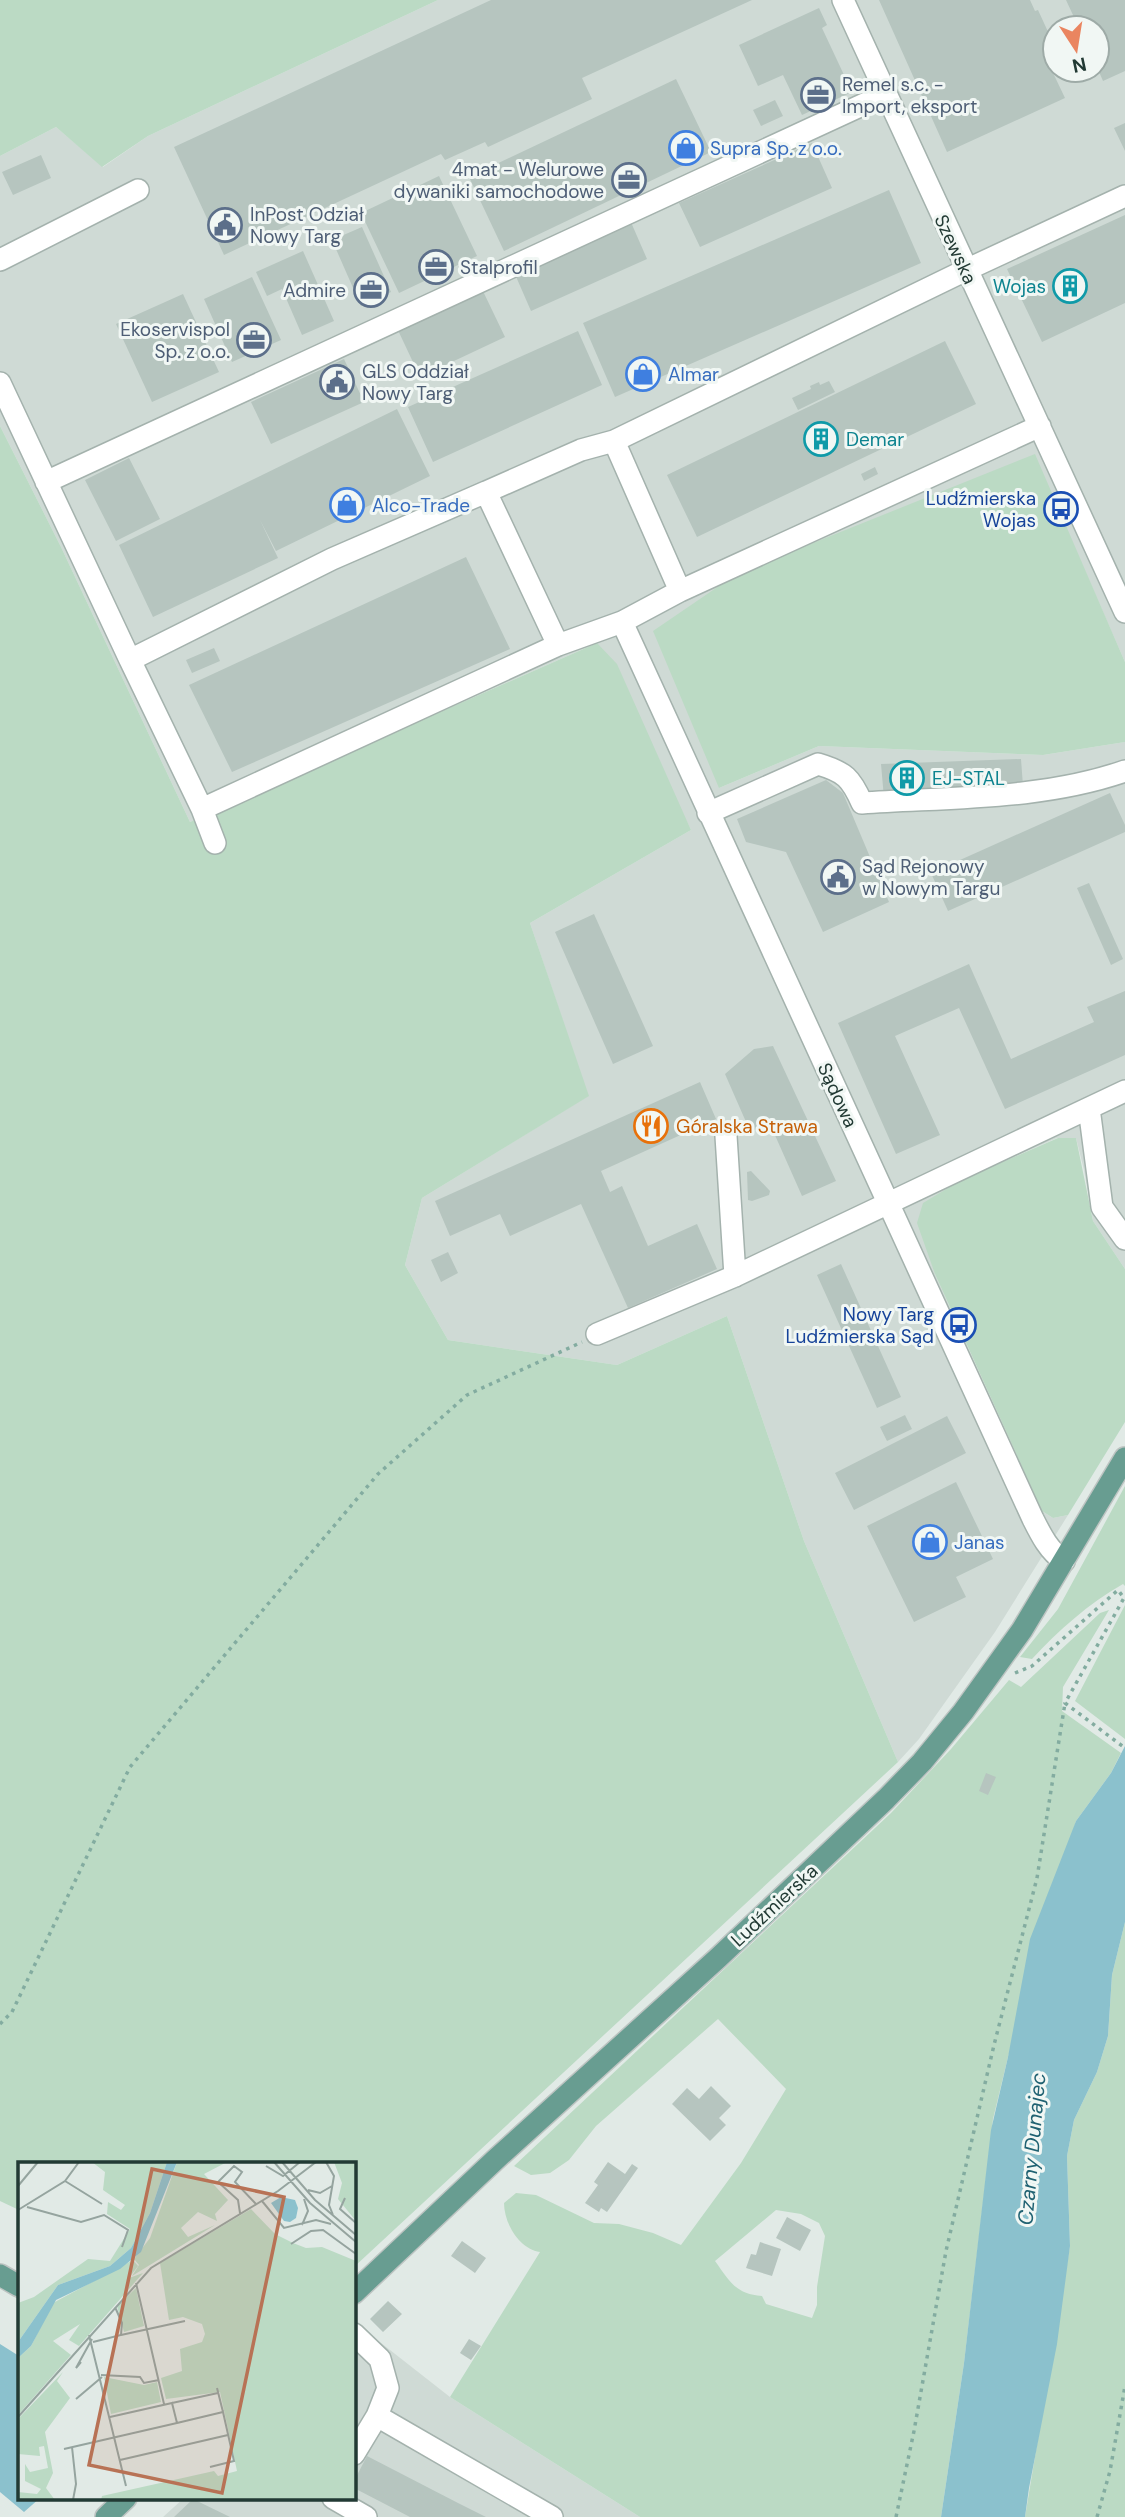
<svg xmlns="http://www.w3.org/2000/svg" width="1125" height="2517" viewBox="0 0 1125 2517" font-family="'DM Sans',sans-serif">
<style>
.built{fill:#cfdad5;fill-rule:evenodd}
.green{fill:#bbdac4;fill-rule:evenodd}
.water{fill:#8bc1cd}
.building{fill:#b6c5bf}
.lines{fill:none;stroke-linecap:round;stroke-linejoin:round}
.minor-casing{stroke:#a4b2ad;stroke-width:24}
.major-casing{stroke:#bdc4c2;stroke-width:24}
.path{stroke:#83aca0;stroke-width:3.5;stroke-dasharray:3.5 5;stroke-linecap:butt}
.minor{stroke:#fff;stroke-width:21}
.major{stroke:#689d91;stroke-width:21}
.labels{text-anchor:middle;stroke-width:6;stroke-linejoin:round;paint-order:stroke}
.service-label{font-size:19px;fill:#4e5e75;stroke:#f1f7f4;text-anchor:start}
.shop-label{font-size:19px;fill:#366cbe;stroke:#f1f7f4;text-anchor:start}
.street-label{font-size:19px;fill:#223a34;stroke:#f1f7f4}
.culture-label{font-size:19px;fill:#0d838f;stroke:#f1f7f4;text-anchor:start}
.transit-label{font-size:19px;fill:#164399;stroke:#f1f7f4;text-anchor:end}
.food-label{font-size:19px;fill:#c56008;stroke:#f1f7f4;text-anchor:start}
.water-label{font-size:21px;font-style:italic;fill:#206272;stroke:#f1f7f4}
.inset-road{fill:none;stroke:#95a49f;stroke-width:2}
.view{fill:#b87255;fill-opacity:0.15;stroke:#b87255;stroke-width:3.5}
.inset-edge{fill:none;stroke:#223a34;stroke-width:3.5}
</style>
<rect width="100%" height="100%" fill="#e1eae6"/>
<path class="built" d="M438,0H1125V662L1034,455L719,788L819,746L1043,755L1125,742V1269L1093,1221L1084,1170L1076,1138H1057L963,1179L935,1274L1042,1511L1053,1518L1068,1515L995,1632L919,1739L898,1762L804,1541L727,1316L617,1365L448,1340L405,1265L422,1198L588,1096L530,923L691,830L597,643L190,822L61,547L0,426V156L56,127L103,167L148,136ZM1055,28H1097V70H1055Z
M367,2332L450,2397L640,2517H163L184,2498H354V2344Z"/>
<path class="green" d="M0,0H438L148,136L102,167L56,127L0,156Z
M0,426L61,547L190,822L597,643L617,664L691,830L530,923L589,1096L422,1198L405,1265L448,1340L617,1365L727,1316L804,1541L898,1762L354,2267V2164H19V2210L0,2201Z
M1035,454L1125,662V742L1043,755L819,746L719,788L653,631L738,573Z
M1058,1138H1076L1093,1221L1125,1269V1422L1068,1515L1053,1518L1042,1511L935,1274L917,1223L923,1203L963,1179Z
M1125,1486V1586L1123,1584C1088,1604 1059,1630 1032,1659L1020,1657L1058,1609Z
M1125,1605V1739L1075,1701Z
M1109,1610L1063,1687L1062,1711L1121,1753L1111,1773L1076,1821L1008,2057L993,2119L964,2363L941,2517H640L450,2397L540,2252C519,2249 504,2223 504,2203L516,2193L536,2195L594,2223L619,2224L653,2233L681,2245L741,2163L786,2089L718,2019L596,2126L569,2160L550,2173L531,2175L514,2166L891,1813L951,1749L1009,1680L1021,1687L1100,1613ZM776,2210L801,2214L819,2223L825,2236L817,2287V2305L812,2318L766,2304L762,2296C736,2294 730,2282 715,2261Z
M1125,1922V2517H1025L1070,2246L1067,2156L1074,2120L1097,2072L1108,2036L1112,1975Z"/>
<path class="water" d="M1125,1746V1922L1112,1975L1108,2036L1097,2072L1074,2120L1067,2156L1070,2246L1057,2344L1029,2488L1025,2517H941L964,2363L991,2130L1008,2057L1030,1939L1076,1821L1111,1773Z
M0,2344L19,2356V2498H40L24,2512L0,2492Z"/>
<path class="building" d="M491,0H752L582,78L592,99L488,147L485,142L445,160L441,154L224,255L174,147Z
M879,0H1030L1035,11L1038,10L1055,47L1044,54L1065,98L947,152Z
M1066,0H1125V71L1103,81L1097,67V28H1079Z
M819,8L827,25L822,28L852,92L802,115L783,75L758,86L739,45Z
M676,79L711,152L504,251L469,177Z
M775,100L783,116L761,126L753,110Z
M1125,123V151L1114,128Z
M812,143L832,188L700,247L679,203Z
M41,155L51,178L13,195L2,172Z
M439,176L477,256L399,293L361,213Z
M889,190L921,263L615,397L583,323Z
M1125,215V303L1042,342L1007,269Z
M630,220L647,259L531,311L514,272Z
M362,227L391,292L361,306L332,240Z
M303,251L334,321L302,335L282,289L267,296L256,272Z
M252,277L281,340L232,362L204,299Z
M481,287L505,337L420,377L396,326Z
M183,294L219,372L152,402L116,324Z
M578,331L602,385L433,462L408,407Z
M945,341L976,404L697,537L667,475Z
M344,359L364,402L271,444L251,402Z
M829,381L835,392L798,410L792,398L811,389L810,386L819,382L820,385Z
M397,409L430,476L276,551L260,520L278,558L153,617L119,545Z
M129,458L160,519L116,541L85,480Z
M875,467L878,474L864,481L861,474Z
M466,557L510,649L232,772L189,685Z
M214,648L220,661L192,673L186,660Z
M1021,759L1023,786L884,798L881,764Z
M826,780L843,793L889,902L823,932L786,852L746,842L737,819Z
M1110,793L1125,825V832L948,911L931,873Z
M1089,883L1123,959L1111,965L1077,888Z
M594,914L653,1046L613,1064L555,932Z
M969,964L1011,1059L1094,1022L1087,1007L1125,991V1055L1005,1109L959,1008L895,1036L940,1135L896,1154L838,1023Z
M773,1046L836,1181L802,1196L774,1133L761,1128L750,1131L725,1074L754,1049Z
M700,1082L716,1119L601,1171L610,1192L622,1186L648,1246L697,1224L717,1269L628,1308L581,1204L510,1236L500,1214L450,1236L435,1201Z
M751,1171L770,1191L769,1195L752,1201L748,1200L747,1172Z
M448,1252L458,1273L441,1282L431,1260Z
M841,1264L901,1397L877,1408L817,1275Z
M905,1415L912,1429L887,1441L880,1427Z
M947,1416L966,1453L854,1510L835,1473Z
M956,1482L993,1559L956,1577L966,1597L914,1622L867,1526Z
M986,1773L996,1777L988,1795L979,1791Z
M711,2086L731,2106L719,2118L726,2125L710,2141L672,2104L687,2088L699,2099Z
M608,2162L625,2174L632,2164L638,2168L607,2212L601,2208L599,2212L585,2203L598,2185L594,2182Z
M787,2217L811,2230L800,2251L776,2238Z
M462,2241L486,2258L475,2273L451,2256Z
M760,2242L781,2249L772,2276L746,2268L751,2254L756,2255Z
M388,2301L402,2314L383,2332L370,2319Z
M469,2339L481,2346L471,2360L460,2353Z
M367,2456L458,2503L486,2517H410L354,2488V2481Z
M193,2499L230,2517H174Z"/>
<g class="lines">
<g class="minor-casing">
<path id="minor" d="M843,0L1125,612
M0,260L138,190
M0,383L130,660L332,559L486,492
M1040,426L680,591L622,622L558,645L486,492L581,450L614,441L966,270L1125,196
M614,441L680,591
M46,482L886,94
M622,622L1033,1519C1041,1535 1049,1551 1064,1561
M130,660L202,809L215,843
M202,809L558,645
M708,813L818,764C845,772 851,778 862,803C949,797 1042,800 1125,771
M1125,1091L1089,1108L1102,1207L1125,1239
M726,1136L735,1276
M597,1334L735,1276L1089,1108
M354,2334L380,2359L388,2388L377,2416L552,2517
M354,2454L377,2416
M333,2498L366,2517"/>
</g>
<g class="major-casing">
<path id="major" d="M0,2275L19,2286
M354,2293L495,2160L718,1958L886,1799L922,1762L963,1712L1022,1630L1125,1458
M106,2517L126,2498"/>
</g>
<path class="path" d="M1015,1673L1032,1666L1118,1590L1124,1598L1065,1703L1125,1748
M0,2024L12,2012L130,1767L378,1474L467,1395L582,1342
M896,2517L914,2431L946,2251L994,2045L1037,1878L1065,1703
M1097,2517L1110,2471L1125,2386"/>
<use href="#minor" class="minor"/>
<use href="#major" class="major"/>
</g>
<defs>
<g id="office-ring" transform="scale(1.75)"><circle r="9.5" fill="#f1f7f4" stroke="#5c6f8a" stroke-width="1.5"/><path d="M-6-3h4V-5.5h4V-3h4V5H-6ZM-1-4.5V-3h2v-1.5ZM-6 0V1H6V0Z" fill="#5c6f8a"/></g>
<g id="shop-ring" transform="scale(1.75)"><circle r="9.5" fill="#f1f7f4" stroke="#3f7fe0" stroke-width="1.5"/><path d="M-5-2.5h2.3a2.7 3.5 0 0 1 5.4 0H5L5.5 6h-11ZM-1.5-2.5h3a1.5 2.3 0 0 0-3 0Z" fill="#3f7fe0"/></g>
<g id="civic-ring" transform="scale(1.75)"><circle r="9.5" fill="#f1f7f4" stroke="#5c6f8a" stroke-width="1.5"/><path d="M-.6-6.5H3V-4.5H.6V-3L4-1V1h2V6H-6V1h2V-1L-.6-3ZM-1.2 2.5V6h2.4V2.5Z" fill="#5c6f8a"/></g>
<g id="building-ring" transform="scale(1.75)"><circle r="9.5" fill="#f1f7f4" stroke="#0f9aa8" stroke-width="1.5"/><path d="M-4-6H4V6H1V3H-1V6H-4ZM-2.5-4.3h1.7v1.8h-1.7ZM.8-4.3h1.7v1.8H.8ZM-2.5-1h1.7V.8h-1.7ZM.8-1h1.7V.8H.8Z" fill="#0f9aa8"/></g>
<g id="bus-ring" transform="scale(1.75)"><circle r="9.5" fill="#f1f7f4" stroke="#1a4fb4" stroke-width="1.5"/><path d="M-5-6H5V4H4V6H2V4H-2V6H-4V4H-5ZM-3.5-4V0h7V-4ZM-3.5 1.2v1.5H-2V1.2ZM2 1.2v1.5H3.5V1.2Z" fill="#1a4fb4"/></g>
<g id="restaurant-ring" transform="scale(1.75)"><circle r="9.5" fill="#f1f7f4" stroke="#e8710a" stroke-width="1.5"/><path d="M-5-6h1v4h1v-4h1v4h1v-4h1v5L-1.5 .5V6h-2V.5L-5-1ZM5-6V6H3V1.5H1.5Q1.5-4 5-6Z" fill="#e8710a"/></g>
</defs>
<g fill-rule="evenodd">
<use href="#office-ring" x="818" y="95"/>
<use href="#shop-ring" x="686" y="148"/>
<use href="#office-ring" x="629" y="180"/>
<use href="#civic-ring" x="225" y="225"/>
<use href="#office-ring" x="436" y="267"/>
<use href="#building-ring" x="1070" y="286"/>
<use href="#office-ring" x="371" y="290"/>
<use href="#office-ring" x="254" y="340"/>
<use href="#shop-ring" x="643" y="374"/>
<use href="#civic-ring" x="337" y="382"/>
<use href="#building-ring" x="821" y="439"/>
<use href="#shop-ring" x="347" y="505"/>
<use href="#bus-ring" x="1061" y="509"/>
<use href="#building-ring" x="907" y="778"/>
<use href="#civic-ring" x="838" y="877"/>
<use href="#restaurant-ring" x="651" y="1126"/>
<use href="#bus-ring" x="959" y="1325"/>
<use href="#shop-ring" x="930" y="1542"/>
</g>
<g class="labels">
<g class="service-label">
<text x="842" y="91">Remel s.c. -<tspan x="842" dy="22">Import, eksport</tspan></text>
<text x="604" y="176" text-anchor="end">4mat - Welurowe<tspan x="604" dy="22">dywaniki samochodowe</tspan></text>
<text x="250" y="221">InPost Odział<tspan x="250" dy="22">Nowy Targ</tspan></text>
<text x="460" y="274">Stalprofil</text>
<text x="346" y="297" text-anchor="end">Admire</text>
<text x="230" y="336" text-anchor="end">Ekoservispol<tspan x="230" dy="22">Sp. z o.o.</tspan></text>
<text x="362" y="378">GLS Oddział<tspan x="362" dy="22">Nowy Targ</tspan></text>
<text x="862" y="873">Sąd Rejonowy<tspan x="862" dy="22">w Nowym Targu</tspan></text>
</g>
<g class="shop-label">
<text x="710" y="155">Supra Sp. z o.o.</text>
<text x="668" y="381">Almar</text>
<text x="372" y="512">Alco-Trade</text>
<text x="954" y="1549">Janas</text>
</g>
<g class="street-label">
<text transform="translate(956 249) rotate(65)" y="7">Szewska</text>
<text transform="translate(838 1095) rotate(65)" y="7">Sądowa</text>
<text transform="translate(774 1905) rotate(-43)" y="7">Ludźmierska</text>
</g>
<g class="culture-label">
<text x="1046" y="293" text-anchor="end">Wojas</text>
<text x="846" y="446">Demar</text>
<text x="932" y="785">EJ-STAL</text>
</g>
<g class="transit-label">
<text x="1036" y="505">Ludźmierska<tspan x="1036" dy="22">Wojas</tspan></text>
<text x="934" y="1321">Nowy Targ<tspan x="934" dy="22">Ludźmierska Sąd</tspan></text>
</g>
<g class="food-label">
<text x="676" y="1133">Góralska Strawa</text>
</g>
<g class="water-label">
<text transform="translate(1032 2149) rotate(-85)" y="7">Czarny Dunajec</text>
</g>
</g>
<g transform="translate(18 2162)">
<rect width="338" height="338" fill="#e1eae6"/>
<path d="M74,0H149L132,51L113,86L92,104L40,123L0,180V141L16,135L70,97L92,99L112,67L89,52L90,40L103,48L107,43L85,28L87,10ZM159,0H209L186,12L210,38L197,52L199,59L180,50L163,66L170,75L197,63L114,114L121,103L116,97L132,76ZM316,0H338V59L320,37L324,21ZM233,47L257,72L275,81L288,86L304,85L338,99V338H83L84,334L196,309L200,314L219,309L202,230L148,237L143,216L164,209L162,187L184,180L187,172L184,162L165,155L151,158L142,101ZM115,98L120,104L111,116L125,111L61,184L51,178L62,162L35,179L53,193L0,253V196L13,184L35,141ZM118,126L126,164L106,170L99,144ZM45,210L39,219L52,236L27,270L35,311L28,326L37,338H0V330L19,332L23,327L7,319V302L12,310L30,306L26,284L21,285L22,294L0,292V257ZM86,215L126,223L139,220L143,240L93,252Z" fill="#bbdac4"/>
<path d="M149,0H159L123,90L102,107L38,138L13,184L0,196V180L40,123L92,104L113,86L132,51ZM263,35L277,38L280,46L278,56L272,60L266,59L253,41Z" fill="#8bc1cd"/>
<path class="inset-road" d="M256,0L292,41L338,80M264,0L297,38L338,73M308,0L316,14L311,43L315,53M248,4L265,14L282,0M47,19L84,42M0,24L20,0M290,28L302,31L314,24M327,36L322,47L338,61M244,39L266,66L298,58L313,62M9,45L63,60L86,53L110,68L104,85M0,48L47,19L61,0M222,51L220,38L200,20L216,4L224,10L217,20L238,42M284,63L290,49L286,37M273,82L293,69L305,68L338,92M118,121L146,242M71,173L108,324M103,173L167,159M75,180L103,173L104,161L97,145M63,200L58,206L74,177M83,213L122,215L126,221L141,218M199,226L205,250M58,237L84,215M154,241L200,231M0,255L133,106L260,29L298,0M159,261L205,250L216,299L192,305M54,285L58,322L55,338M46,287L159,261L154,241L92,255M102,298L210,273"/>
<path class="view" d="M134,7L266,35L204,331L71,303Z"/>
<rect width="338" height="338" class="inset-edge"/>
</g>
<g transform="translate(1076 49) rotate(168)"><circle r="33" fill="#f1f7f4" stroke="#9eaba7" stroke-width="2"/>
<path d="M0-5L12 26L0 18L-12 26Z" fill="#ea8560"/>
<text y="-10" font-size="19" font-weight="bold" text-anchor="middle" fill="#223a34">N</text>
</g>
</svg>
